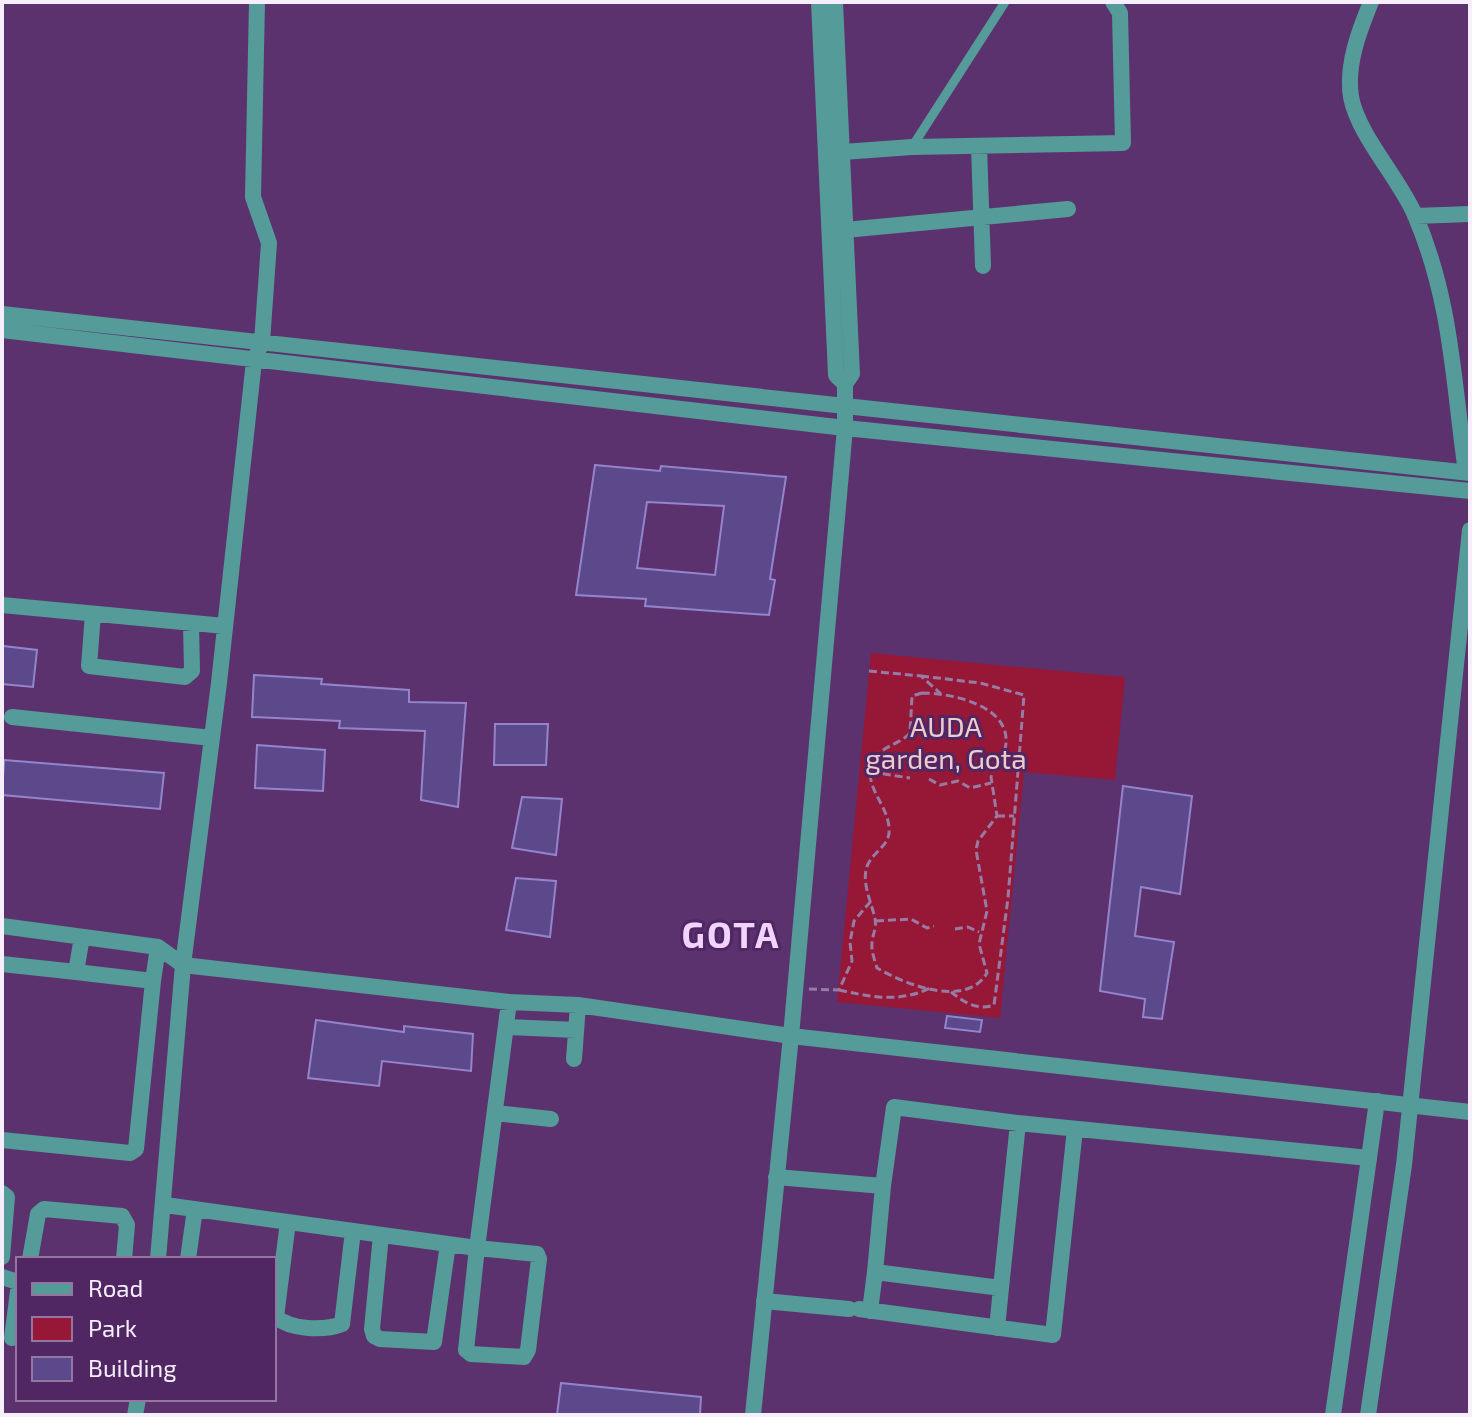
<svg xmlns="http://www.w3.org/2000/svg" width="1472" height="1417" viewBox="0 0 1472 1417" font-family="'Exo 2',sans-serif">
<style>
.green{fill:#961836}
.building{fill:#5b498c;stroke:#9584cc;stroke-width:2;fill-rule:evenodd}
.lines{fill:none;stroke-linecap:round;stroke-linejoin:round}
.path{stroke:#987ba5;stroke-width:3;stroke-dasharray:8 4;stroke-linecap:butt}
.service{stroke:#549b9a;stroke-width:9}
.minor{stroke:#549b9a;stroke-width:16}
.tertiary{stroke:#549b9a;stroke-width:16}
.labels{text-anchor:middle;stroke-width:6;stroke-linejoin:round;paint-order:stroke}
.park-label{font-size:28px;fill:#eeccce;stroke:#502762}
.district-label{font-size:36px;font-weight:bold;letter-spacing:2px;fill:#f0d4fe;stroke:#502762}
</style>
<rect width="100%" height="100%" fill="#5b326e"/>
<path class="green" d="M871,653L1125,677L1115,780L1024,772L1000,1018L837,1002Z"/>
<path class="building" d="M595,465L660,471L661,466L786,477L770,579L775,580L769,615L645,606L646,599L576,595ZM647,502L724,506L715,575L637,568Z
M3,646L37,650L33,687L2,684Z
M254,675L322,679L321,684L409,690V702L466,703L458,807L421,800L425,731L339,728L340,721L252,717Z
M495,724H548L546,765H494Z
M257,745L325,750L323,791L255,788Z
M4,760L164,773L160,809L2,795Z
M1123,786L1192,796L1180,894L1141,887L1135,936L1174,942L1162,1019L1143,1017L1145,999L1100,991Z
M522,797L562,799L556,855L512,848Z
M516,878L556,881L550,937L506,930Z
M947,1016L982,1020L980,1032L945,1028Z
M316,1020L404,1032V1026L473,1034L471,1071L382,1061L379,1086L308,1078Z
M561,1383L701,1397L700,1415H557Z"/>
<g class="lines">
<path class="path" d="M869,671L921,676L941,694
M921,676L980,683L1024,695L1008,898L994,1005C977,1011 964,1002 951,992
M922,693C951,693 1009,705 1006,743C1005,757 996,764 991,777L997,816L978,841L976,850L987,911L979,944L987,973C966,1009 904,984 877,968C875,961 871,951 872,943C872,935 877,929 875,919C872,903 860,881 868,864C875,850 891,845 889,828C888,803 859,783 875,758C883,746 900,744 910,733L912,696Z
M871,772L910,778
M929,779L940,785L958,781L970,788L991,783
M997,816H1014
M876,921L911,919L927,928L934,926
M955,929L968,927L979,932
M809,989L839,990L852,961L850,942L854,921L871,901
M839,990C870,997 900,1003 930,988"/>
<path class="service" d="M912,147L1005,2"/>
<path class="minor" d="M1371,2C1359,31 1346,65 1351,97C1358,135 1399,178 1415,215C1452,302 1453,381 1466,472
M979,146L983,266
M829,153L912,147L1123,143L1120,13L1113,2
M1415,216L1470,214
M845,230L1068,209
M2,314L845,406
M2,330L845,428
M2,605L225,626
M93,614L89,666L185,677L192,671L191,624
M12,717L212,738
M2,926L158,947L183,965L509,1002L578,1005L791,1036L1470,1112
M2,964L76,972L82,937
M153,981L158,947
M507,1027L576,1030
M574,1059L578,1005
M495,1113L551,1119
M1018,1123L1369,1158
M2,1140L130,1153L136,1149L153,981L76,972
M776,1177L883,1186L894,1107L1018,1123L1001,1288L875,1272L883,1186
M2,1193L7,1197L2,1257
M165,1205L477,1248L509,1002
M288,1222L276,1317C291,1330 324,1331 342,1324L353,1231
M381,1235L372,1329L374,1336L380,1339L434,1342L448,1244
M477,1248L537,1254L539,1259L528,1350L524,1357L471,1354L466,1350Z
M30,1259L38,1214L44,1209L122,1216L127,1225L124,1259
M158,1259L183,965L219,683L254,361L262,342L269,243L253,197L257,2
M188,1259L195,1209
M2,1277L18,1282
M764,1301L849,1309
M859,1309L1053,1335L1075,1129
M870,1311L875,1272
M997,1328L1001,1288
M12,1338L18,1291
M135,1415L138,1399"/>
<path class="tertiary" d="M819,2L836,375L845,384
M845,406L1470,473
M845,428L1470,491
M753,1415L791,1036L845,428V384L852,374L835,2
M1333,1415L1377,1101
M1368,1415L1404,1165L1470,530"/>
</g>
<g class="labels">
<g class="park-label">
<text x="946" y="737">AUDA<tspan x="946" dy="32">garden, Gota</tspan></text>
</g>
<g class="district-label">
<text x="731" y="948">GOTA</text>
</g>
</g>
<rect width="1472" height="1417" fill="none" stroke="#f7eefc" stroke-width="8"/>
<rect x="16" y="1257" width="260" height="144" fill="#502762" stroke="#9377a0" stroke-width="2"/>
<rect x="32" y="1283" width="40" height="12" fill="#549b9a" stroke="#9377a0" stroke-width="2"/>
<text x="88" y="1297" font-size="24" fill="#f7eefc">Road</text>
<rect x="32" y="1317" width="40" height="24" fill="#961836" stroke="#9377a0" stroke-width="2"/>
<text x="88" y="1337" font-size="24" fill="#f7eefc">Park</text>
<rect x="32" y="1357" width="40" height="24" fill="#5b498c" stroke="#9377a0" stroke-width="2"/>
<text x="88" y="1377" font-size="24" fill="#f7eefc">Building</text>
</svg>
